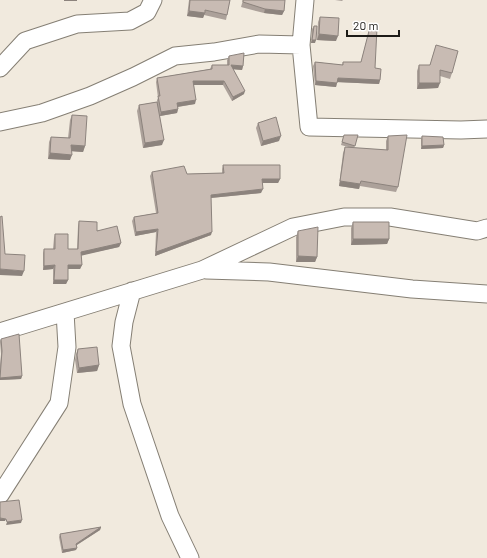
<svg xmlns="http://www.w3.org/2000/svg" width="487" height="558" viewBox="0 0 487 558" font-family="Barlow,sans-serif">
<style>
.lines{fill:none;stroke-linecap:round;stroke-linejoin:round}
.street-casing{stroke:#857f74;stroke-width:19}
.street{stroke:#fff;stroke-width:17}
.wall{fill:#aca19a}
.shaded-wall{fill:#8c837d}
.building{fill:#c8bbb3;stroke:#8c837d}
</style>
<rect width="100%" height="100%" fill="#f1eade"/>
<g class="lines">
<g class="street-casing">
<path id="street" d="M305,0L301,45L309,127L461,130L487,129
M0,68L25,41L77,24L130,21L147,12L153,0
M0,122L42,113L90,96L133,77L175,56L214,52L259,44L301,45
M206,270L269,272L412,289L487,294
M132,291L124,322L121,346L132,404L170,516L190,558
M0,332L202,270L293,227L344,217H390L477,231L487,228
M0,495L59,403L67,347L65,312"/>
</g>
<use href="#street" class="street"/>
</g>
<path class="wall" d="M189,0H230L226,20L204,15L203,18L187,16Z
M243,0H285L284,11L282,15L264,13L241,7Z
M335,0H343L342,1Z
M320,17L336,41L317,40L318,22Z
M314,26L315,43H311L312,29Z
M370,27L375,68L380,80L379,84L337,82L336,87L315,85L313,66L315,62L342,65L343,62H361Z
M436,45L452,73L450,79L440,76L438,88L417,89V71L419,65H430Z
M229,56L243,66L242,70L233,69L244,94L232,101L223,85H194L195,104L178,107V109L177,113L160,116L162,145L143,148L137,111L139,105L157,102V100L158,98L156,82L157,78L210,69L212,65H227V60Z
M72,115L85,146L83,152L71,151L70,160L48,159L49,142L51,137L68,138L70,120Z
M258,123L279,141L261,146L256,128Z
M358,135L354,148L386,150V141L388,136L398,187L396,192L360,186L359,189L339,186L343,153L345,147L352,148L341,145L343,138Z
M422,136L444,145L443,148L421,149V139Z
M223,165L280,179L278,183H262L261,193L211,198V235L155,256L156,232L135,236L132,221L134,217L156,213L150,176L152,172L187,174L222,173V169Z
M79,221L121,243L119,247L81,255L82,265L80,269H68V280L66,284H53V269L43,270V253L44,249H53L54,238L55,234L68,249H77L78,226Z
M353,222L389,239L387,244L351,245V228Z
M298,231L317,257L315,262H296V237Z
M1,339L22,376L21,379L0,380V365L1,354L0,342Z
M78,349L99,365L97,371L77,373L75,360L76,354Z
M101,527L100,530L77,545L76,550L62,553L59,537L60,534Z"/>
<path class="shaded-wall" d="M64,0H77V1H64Z
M265,9L284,11L282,15L264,13Z
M189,11L205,13L203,18L187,16Z
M319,34L338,36L336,41L317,40Z
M312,40H316L315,43H311Z
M231,65L243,66L242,70L230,69Z
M338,78L380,80L379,84L336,82Z
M193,81H224L223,85H192Z
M316,81L337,83L336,87L315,85Z
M419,83H440L438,88L417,89Z
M245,91L244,94L232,101L233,97Z
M196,100L195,104L176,107L177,103Z
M178,109L177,113L160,116L161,112Z
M281,136L279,141L261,146L263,141Z
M164,140L162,145L143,148L145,143Z
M71,145L85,146L83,152L69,151Z
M444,145L443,148L421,149L422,146Z
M50,153L72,155L70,160L48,159Z
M262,179H280L278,183H260Z
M340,181L360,184L359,189L339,186Z
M263,189L261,193L210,198L211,195Z
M158,229L156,232L135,236L136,232Z
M212,232L211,235L155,256L156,252Z
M353,239H389L387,244L351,245Z
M121,243L119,247L80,256L81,252Z
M298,256L317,257L315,262H296Z
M55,265L53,269L43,270L44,266Z
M68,265H82L80,269H66Z
M0,269L24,271L22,276L0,275Z
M54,280H68L66,284H53Z
M99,365L97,371L77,373L79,368Z
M22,376L21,379L0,380V378Z
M0,518L6,519L5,521H0Z
M22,520L21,523L6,525L7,522Z
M101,527L100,530L75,546L76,544Z
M77,548L76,550L62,553L63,550Z"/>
<path class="building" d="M190,0H230L227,15L205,10V13L189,11Z
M243,0H285L284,11L265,9L243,2Z
M320,17L339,18L338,36L319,34Z
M314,26H317L316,40H312Z
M370,27L377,28L375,68L381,69L380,80L338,78L337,83L316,81L315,62L343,65V62H361Z
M436,45L458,51L452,73L440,70V83H419V65H430Z
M244,53L243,66L231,65L245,91L233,97L224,81H193L196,100L177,103L178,109L161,112L158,96H160L157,78L212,69V65H229V56Z
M157,102L164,140L145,143L139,105Z
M72,115L87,116L85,146L71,145L72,155L50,153L51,137L70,138Z
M276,117L281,136L263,141L258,123Z
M344,135H358L355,146L342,142Z
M407,135L398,187L361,181L360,184L340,181L345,147L388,150V136Z
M422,136L443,137L444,145L422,146Z
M223,165H280V179H262L263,189L211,195L212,232L156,252L158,229L136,232L134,217L158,213L152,172L184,166L187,174L224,173Z
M2,216L5,254L25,255L24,271L0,269V217Z
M79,221L97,222V231L117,226L121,243L81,252L82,265H68V280H54L55,265L44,266V249H55V234H68V249H78Z
M353,222H389V239H353Z
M318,227L317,257L298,256V231Z
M19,334L22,376L0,378L2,351L1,339Z
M97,347L99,365L79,368L77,355L78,349Z
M19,500L22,520L7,522L6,519L0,518V502Z
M101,527L76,544L77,548L63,550L60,534Z"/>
<path d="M347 30v6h52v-6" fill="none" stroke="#1d1b17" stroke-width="2"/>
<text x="353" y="30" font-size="12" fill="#1d1b17" stroke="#ffffff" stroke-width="3" paint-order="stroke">20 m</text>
</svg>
